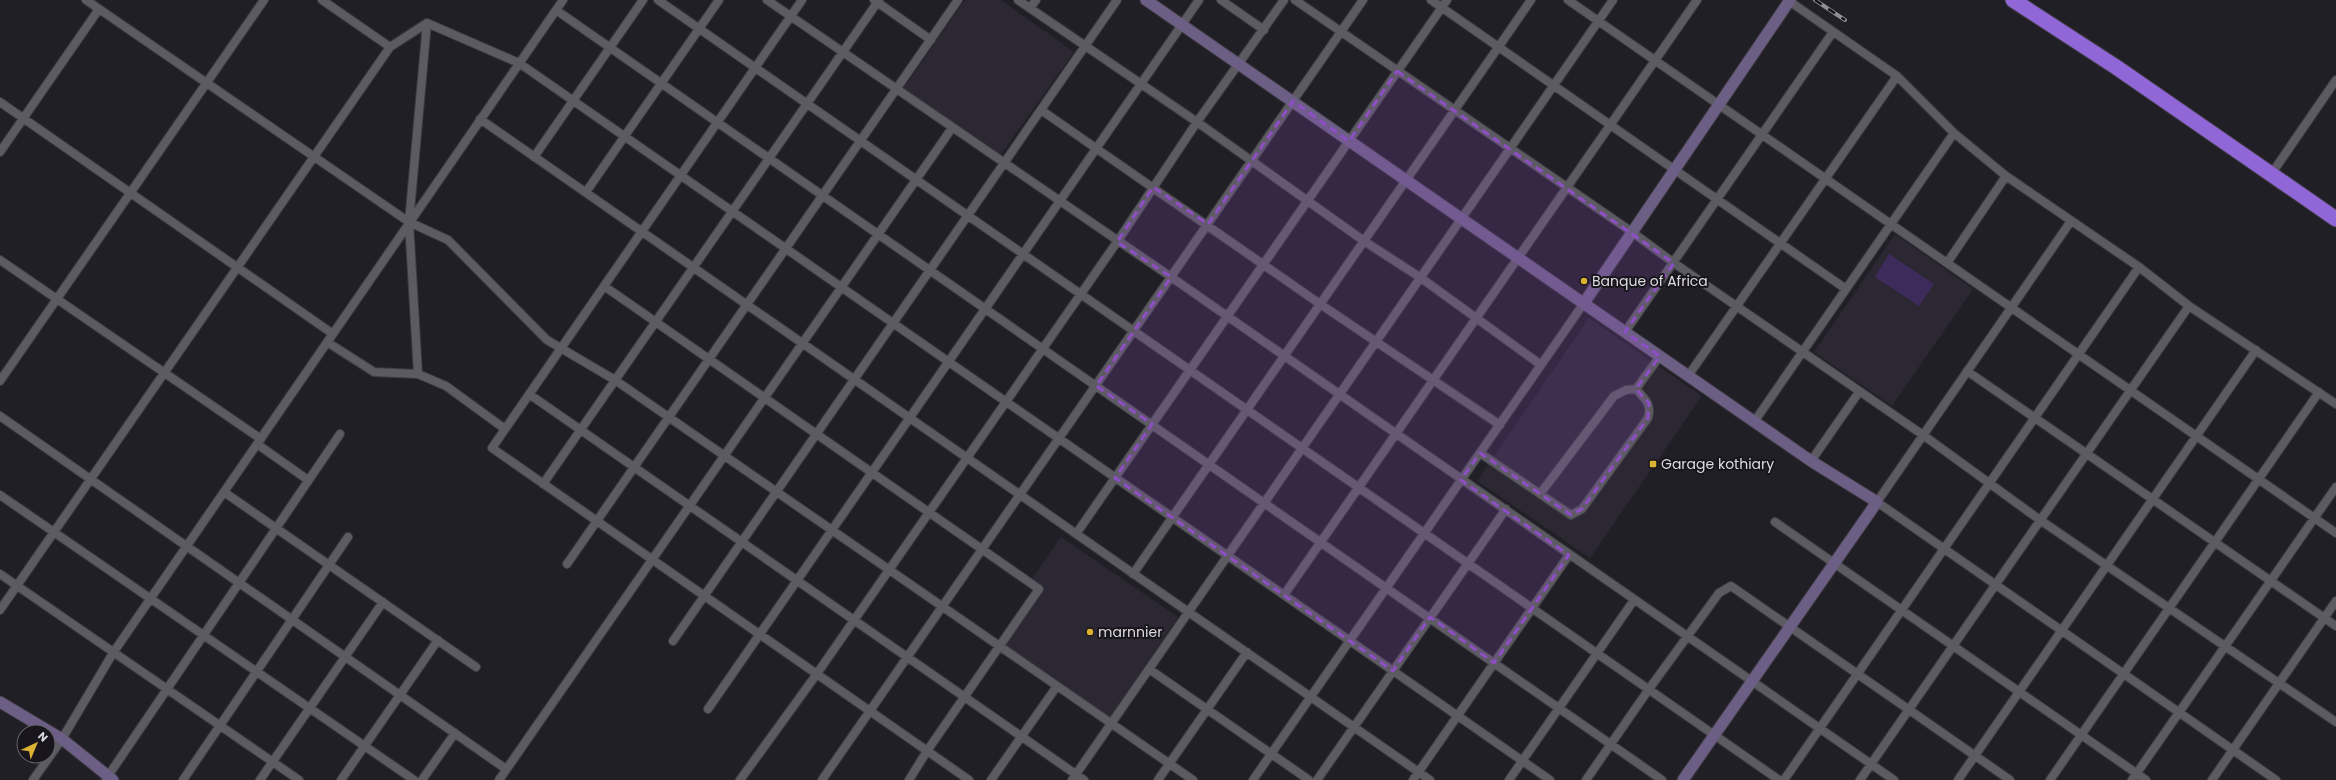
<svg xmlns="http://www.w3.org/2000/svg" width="2336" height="780" viewBox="0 0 2336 780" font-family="Poppins,sans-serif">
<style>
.built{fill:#2b2733}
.green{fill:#3d2b5b}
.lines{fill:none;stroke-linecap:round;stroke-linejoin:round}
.street-casing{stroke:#3d3b41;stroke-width:10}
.secondary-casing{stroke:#3d3b41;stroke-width:13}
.highway-casing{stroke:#3d3b41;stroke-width:17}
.street{stroke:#5d5b62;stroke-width:8}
.secondary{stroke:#6d5e85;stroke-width:11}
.highway{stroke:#9166d7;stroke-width:15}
.rail-casing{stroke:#8f8e93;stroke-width:4}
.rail{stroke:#18161c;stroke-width:2.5;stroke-dasharray:8;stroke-linecap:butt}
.marked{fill:#8e4fc5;fill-opacity:0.2;stroke:#8e4fc5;stroke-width:3;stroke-dasharray:8 5;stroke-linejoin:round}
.poi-dot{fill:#dcb233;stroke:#18161c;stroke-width:1.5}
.labels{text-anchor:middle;stroke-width:4;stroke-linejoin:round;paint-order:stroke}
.poi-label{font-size:14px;fill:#dcdbdf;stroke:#18161c;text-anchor:start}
</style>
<rect width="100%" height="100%" fill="#211f26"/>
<path class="built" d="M965,0H1001L1074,52L999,157L903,89Z
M1895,234L1973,289L1892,406L1814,352Z
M1589,318L1702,396L1590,558L1477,481Z
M1061,537L1178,617L1109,719L1003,647L1038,594L1027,586Z"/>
<path class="green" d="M1889,254L1934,284L1919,306L1875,277Z"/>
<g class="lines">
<g class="street-casing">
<path id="street" d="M86,0L409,222L448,240L547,340L615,380L1193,780
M322,0L390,47
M658,0L1779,780
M767,0L1171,277L1894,780
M802,0L492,448L969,780
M874,0L931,40
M1018,0L1197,122L1364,241L1421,278L1541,365
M1221,0L1264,30
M1295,0L1632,232L1674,263L1923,435L2040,520L2336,722
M1431,0L1846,289
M1568,0L2336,533
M1789,1L1897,76L1954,133L2006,176L2139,267L2189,306L2336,404
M1030,8L1036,0
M556,10L1662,780
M0,102L333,334
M1041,110L1320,304L1500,425
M480,119L1430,780
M0,152L99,9
M534,157L643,0
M2272,173L2336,80
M586,192L719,0
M2071,221L1877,502L2276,780
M0,260L261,439
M1947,263L2006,176
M604,286L1039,589L927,751L909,780
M1625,332L1833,32
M327,342L374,372L418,374L446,386L505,429
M1967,371L2336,626
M418,374L409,222L427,23
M1688,376L1897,76
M0,381L264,0
M529,394L1084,780
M0,416L506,769
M1754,422L1954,133
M257,444L308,480
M1480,453L1571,515L1582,509L1648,418C1652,404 1645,399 1636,389
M1811,461L1859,392
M543,484L879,0
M224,492L476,667
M1540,494L1614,396L1626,390L1636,389L1660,356
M0,495L414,780
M1775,522L2146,780
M1076,534L1447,0
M567,564L958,0
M0,574L299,780
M1133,574L1531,0
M1284,595L1697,0
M0,610L390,47L427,23L519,63L1550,780
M673,641L1117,0
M1149,669L1309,780
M708,709L1199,0
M106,779L340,434
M33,780L62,739L113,653L563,0
M183,780L348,537
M260,780L383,602
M341,780L438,640
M422,780L455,733
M499,780L952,128
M740,780L816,675L1117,242L1197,122L1284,0
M822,780L1363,0
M991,780L1057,686
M1072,780L1613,0
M1158,780L1247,652
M1253,780L1584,303
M1317,780L1506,509
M1413,780L1569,555
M1509,780L1634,600
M1586,780L1649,689L1719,593L1731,586L2010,780
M1784,780L2139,267
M1860,780L2189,306
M1958,780L2256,350
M2050,780L2319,392
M2132,780L2336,487
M2212,780L2336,601"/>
</g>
<g class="secondary-casing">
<path id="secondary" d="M1146,0L1811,461L1877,502L1683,780
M1584,303L1790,0
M0,702L62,739L113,780"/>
</g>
<g class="highway-casing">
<path id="highway" d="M2013,0L2116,67L2336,219"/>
</g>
<use href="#street" class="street"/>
<use href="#secondary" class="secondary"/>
<use href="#highway" class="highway"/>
<g class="rail-casing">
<path id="rail" d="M1815,0L1845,20"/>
</g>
<use href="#rail" class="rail"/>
</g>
<path class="marked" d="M1397,71L1674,263L1625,332L1660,356L1636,389L1649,403L1648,418L1582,509L1571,515L1480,453L1461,480L1569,555L1494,663L1430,617L1393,671L1115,478L1152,424L1096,386L1171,277L1117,242L1153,187L1208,224L1293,101L1349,141Z"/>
<g class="poi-dot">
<circle cx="1584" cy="281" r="4"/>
<rect x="1649" y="460" width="8" height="8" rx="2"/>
<circle cx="1090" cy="632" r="4"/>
</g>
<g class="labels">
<g class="poi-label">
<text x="1592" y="286">Banque of Africa</text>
<text x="1661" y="469">Garage kothiary</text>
<text x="1098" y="637">marnnier</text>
</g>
</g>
<g transform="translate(36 744) rotate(44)"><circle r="19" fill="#18161c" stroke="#66656a"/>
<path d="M0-3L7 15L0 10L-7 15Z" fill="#dcb233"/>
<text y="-6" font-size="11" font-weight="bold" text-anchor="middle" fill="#dcdbdf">N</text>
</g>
</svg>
